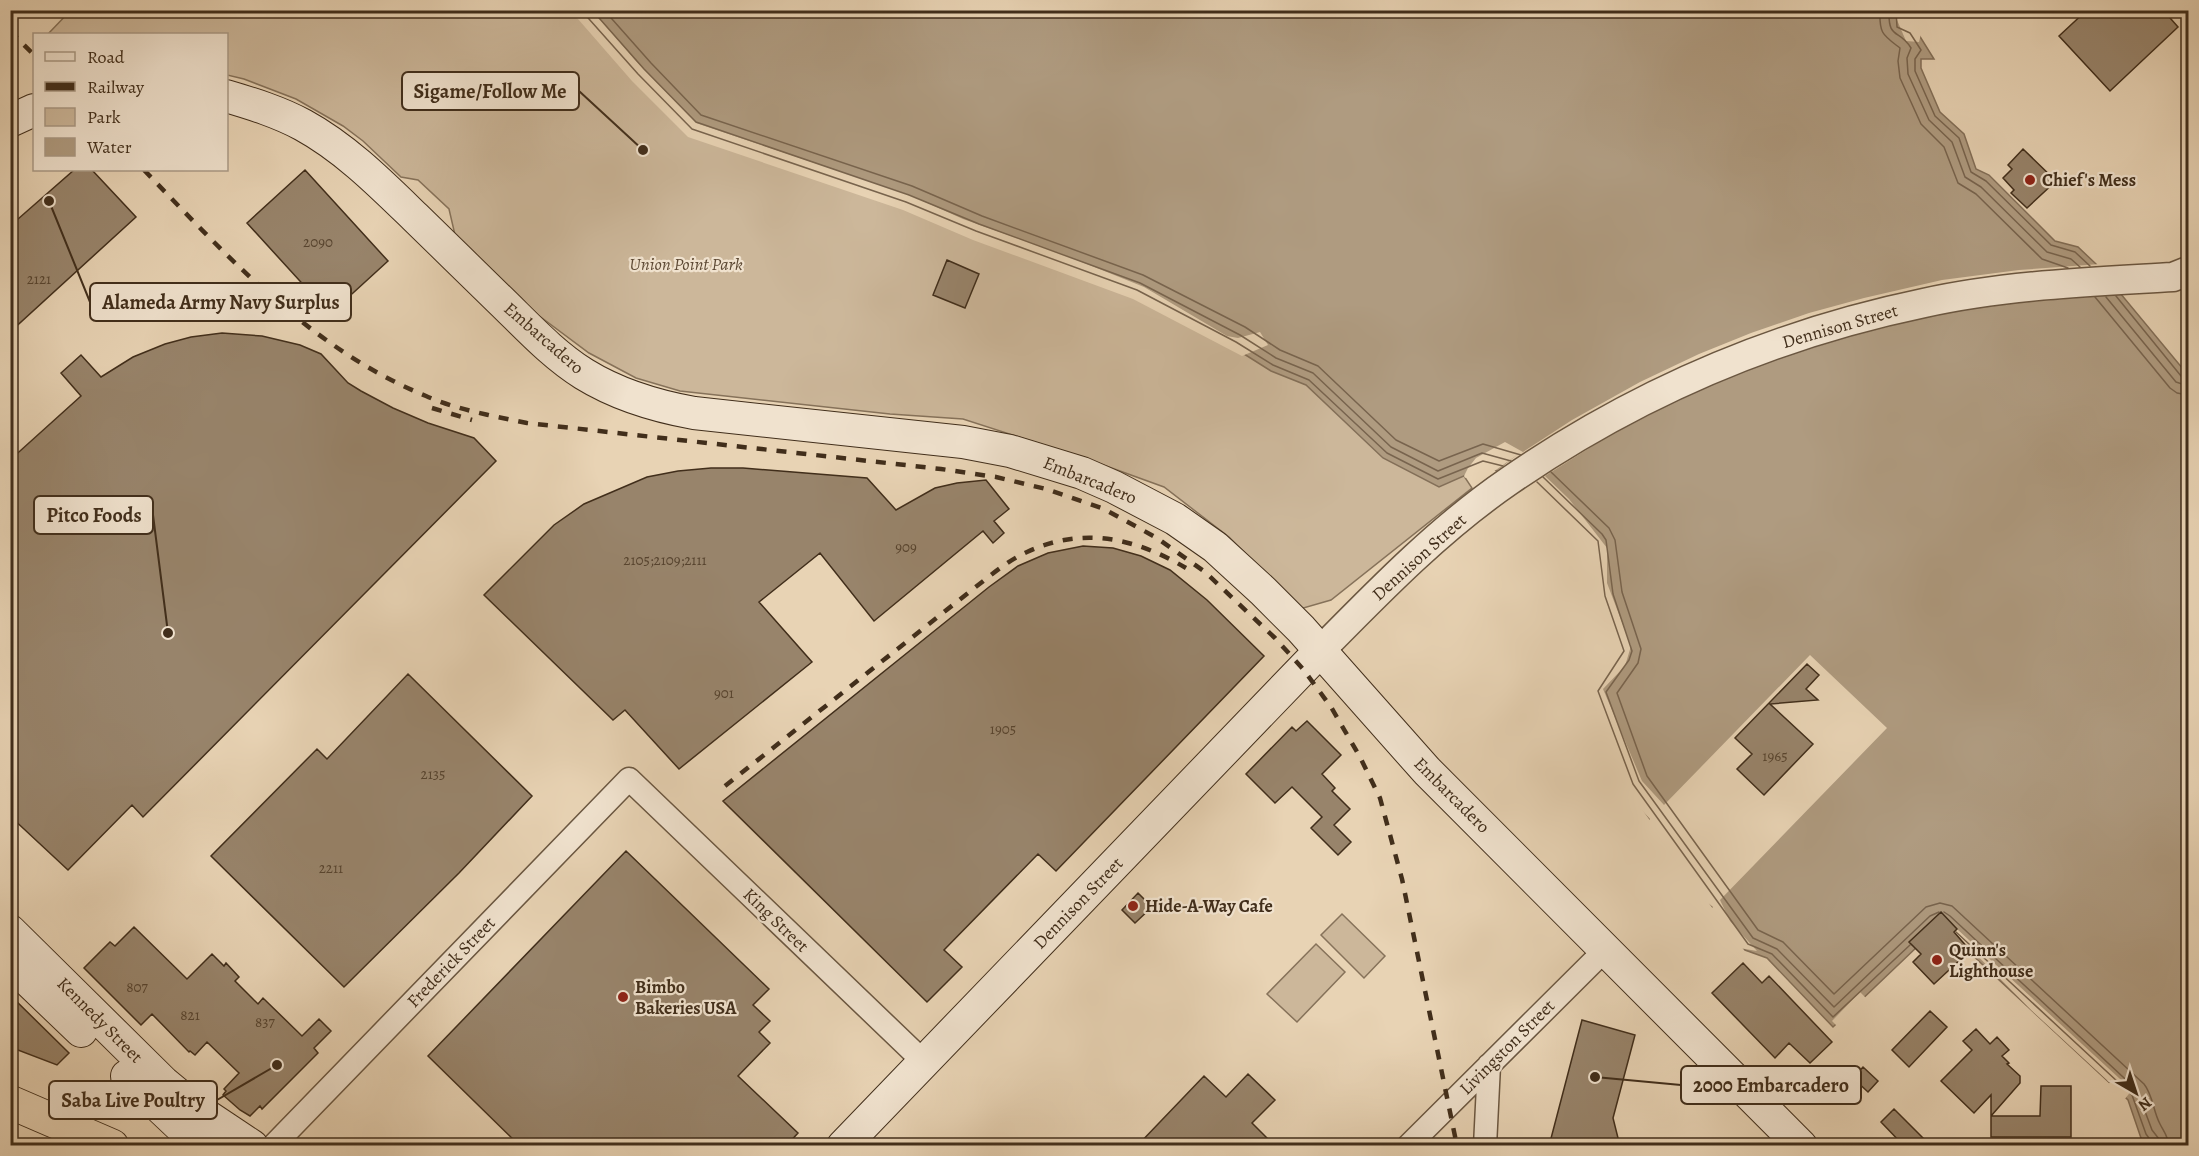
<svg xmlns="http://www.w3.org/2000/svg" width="2199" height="1156" viewBox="0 0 2199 1156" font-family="Alegreya,serif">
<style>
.green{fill:#ccb79a;stroke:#86725a;stroke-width:1.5}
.water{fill:#af9b80;stroke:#836f58;stroke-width:1.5}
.pier{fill:#e8d3b4}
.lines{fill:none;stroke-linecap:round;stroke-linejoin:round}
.shore{stroke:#78644e;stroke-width:1.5}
.building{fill:#98846b;stroke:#412e1b;stroke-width:1.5}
.minor-casing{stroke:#6b5741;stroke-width:25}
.tertiary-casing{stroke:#6b5741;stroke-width:31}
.secondary-casing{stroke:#412e1b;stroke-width:34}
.motorway-casing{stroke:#412e1b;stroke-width:35}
.minor{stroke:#f0e2ce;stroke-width:22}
.tertiary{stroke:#f0e2ce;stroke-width:28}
.secondary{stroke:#f0e2ce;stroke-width:32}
.motorway{stroke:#e8d3b4;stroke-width:33}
.rail{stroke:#412e1b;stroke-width:4.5;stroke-dasharray:10 10;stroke-linecap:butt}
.poi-dot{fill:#8f2418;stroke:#f0e2ce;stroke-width:2}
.labels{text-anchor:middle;stroke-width:4.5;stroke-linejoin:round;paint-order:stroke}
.number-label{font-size:15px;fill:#57442f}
.poi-label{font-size:18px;font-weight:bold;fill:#412e1b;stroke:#f0e2ce;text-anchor:start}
.park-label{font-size:18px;font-style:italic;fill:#5d4934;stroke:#f0e2ce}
.street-label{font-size:18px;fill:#412e1b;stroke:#f0e2ce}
.leader{fill:none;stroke:#412e1b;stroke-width:2}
.callout-dot{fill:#412e1b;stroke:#f0e2ce;stroke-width:2}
.callout{fill:#f0e2ce;stroke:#412e1b;stroke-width:2}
.callout-label{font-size:20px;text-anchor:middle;font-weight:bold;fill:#412e1b}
</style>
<rect width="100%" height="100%" fill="#e8d3b4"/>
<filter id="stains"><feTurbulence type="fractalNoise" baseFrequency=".00333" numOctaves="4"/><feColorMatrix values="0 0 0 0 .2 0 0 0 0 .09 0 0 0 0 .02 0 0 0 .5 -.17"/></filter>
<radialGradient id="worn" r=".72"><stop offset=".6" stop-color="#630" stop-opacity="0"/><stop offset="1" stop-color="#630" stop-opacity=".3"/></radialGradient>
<path class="green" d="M71,10L569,11L1264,322L1464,476L1472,488L1331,600L1300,609L1229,537L1164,487L1084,458L963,419L890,414L680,391L636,378L589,353L538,315L458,239L455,235L449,209L418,180L401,177L363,141L343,126L296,99L244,79L227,75L226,34H48Z
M1342,914L1385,956L1364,978L1321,935Z
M1316,944L1345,972L1297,1022L1267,994Z"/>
<path class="water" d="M569,11H1902V23L1914,27L1934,59H1921V68L1940,112L1964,134L1976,169L1989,175L2055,241L2078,247L2096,264L2188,375V1145H2148L2141,1138L2128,1100L1940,925L1833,1027L1767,958L1745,950L1724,923L1627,787L1591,689L1618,651L1593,544L1527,480L1484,467L1439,487L1383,458L1306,385L1271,371L1233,347L1134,296L904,207L689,134L580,17Z"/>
<path class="pier" d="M566,10L593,11L635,60L696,123L910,195L963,219L1062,254L1144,287L1227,336L1238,338L1260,332L1268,345L1242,356L1133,299L973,240L903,210L688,137L632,81L578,19Z
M1905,10V21L1916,25L1921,34L1919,42L1906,41L1894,13L1895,11Z
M2100,264L2125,294L2017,303L1964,310L1914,320L1848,337L1771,361L1698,390L1610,435L1545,476L1569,499L1607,548V583L1631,646L1625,666L1603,689L1642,781L1664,805L1810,655L1887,728L1720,900L1730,921L1757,951L1739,948L1711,909L1713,907L1702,898L1648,822L1650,819L1637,805L1625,788L1588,689L1615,651L1597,598L1590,545L1525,483L1494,473L1517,455L1493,472L1485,470L1465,478L1464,476L1468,468L1476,458L1505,442L1523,452L1572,420L1640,382L1699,354L1751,333L1809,313L1864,298L1942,280L2019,270Z
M1957,929L2132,1090L2124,1100L2108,1086L2111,1079L2109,1082L2031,1010L1954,932Z
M1860,992L1867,999L1838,1027L1832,1021Z"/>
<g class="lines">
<path class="shore" d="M581,10L638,74L692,129L906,202L976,231L1137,290L1236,342L1273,365L1309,380L1387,453L1438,479L1483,461L1503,466
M592,10L644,69L696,122L909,195L979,224L1140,283L1240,335L1276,358L1313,373L1391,447L1438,471L1482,453L1511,461
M604,10L651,63L701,115L912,186L982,216L1143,275L1245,327L1280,350L1318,366L1396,440L1439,461L1483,444L1521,455
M1880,10C1879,34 1883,35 1900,48L1898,61L1900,78L1921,124L1944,147L1958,183L1976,194L2042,259L2068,268
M1889,10C1888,41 1899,28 1911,48L1907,58L1908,74L1929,120L1952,142L1965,177L1981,187L2047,252L2071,259L2080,267
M1896,10L1897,27L1910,33L1921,50L1915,59V71L1935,116L1959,138L1971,172L1986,181L2051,245L2075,252L2090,266
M2116,296L2181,376L2188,379
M2095,297L2170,388L2177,393L2188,395
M2106,297L2176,382L2188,386
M1551,472L1609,528L1615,540L1622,592L1641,649L1638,663L1617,693L1647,776L1758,930L1783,942L1834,994L1926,907L1940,903L1952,906L2144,1084C2153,1095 2153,1111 2160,1124C2164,1132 2168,1136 2169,1146
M1543,477L1602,534L1606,540L1613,594L1632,651L1629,660L1606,692L1639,781L1753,938L1777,949L1834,1007L1930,916L1939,912
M1537,482L1598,541L1605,596L1624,651L1598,691L1633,784L1748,944L1772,954L1833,1017L1910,945
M1944,912L1950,916L2137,1090L2152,1130L2159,1139L2160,1146
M1956,932L2132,1095L2146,1134L2151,1141L2152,1146"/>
</g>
<path class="building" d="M2087,10H2163L2178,27L2110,91L2059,36Z
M2023,149L2056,181L2027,208L2011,193L2014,190L2003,178L2012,169L2008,165Z
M74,170H92L136,217L10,332V226Z
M305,170L388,261L330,314L247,223Z
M947,260L979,274L965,308L933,295Z
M222,333L262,336L300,345L321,354L348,383L361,391L393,408L428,423L474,438L496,461L143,817L132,805L68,870L10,816V460L81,396L61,373L81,355L101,377L133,357L165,344L191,337Z
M711,468H743L867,478L896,510L935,488L957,483L986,480L1009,509L994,521L1004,533L993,543L983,531L874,621L820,553L759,602L812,662L679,769L625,710L613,720L484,595L554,525L584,504L647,477L678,471Z
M1083,546L1113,548L1141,556L1170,570L1207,600L1264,656L1056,871L1038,854L944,950L962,967L927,1002L723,801L989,587L1018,566L1048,553Z
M1807,664L1819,675L1806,689L1818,700L1770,704L1813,744L1764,795L1737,769L1752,754L1735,738Z
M408,674L532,796L459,873L344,987L211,856L317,749L327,759Z
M1307,721L1341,755L1322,774L1335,788L1332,791L1350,809L1334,825L1351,842L1338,855L1311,828L1322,817L1292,787L1275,803L1246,774L1292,727L1296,731Z
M626,851L769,989L753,1005L770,1021L759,1032L770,1043L738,1076L798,1133L786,1146H520L428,1056Z
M1138,893L1152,907L1135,923L1122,910Z
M1941,912L1957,929L1954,932L1967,947L1959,955L1962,958L1934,984L1913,962L1921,954L1909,942Z
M134,927L187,979L212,954L224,966L226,963L239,977L235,981L258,1004L263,998L302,1036L319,1019L331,1031L314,1048L318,1053L262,1109L260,1106L250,1116L240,1110L223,1095L226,1091L224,1089L239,1073L207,1042L195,1055L190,1051L189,1052L152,1014L141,1025L84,968L110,942L115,946Z
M1743,963L1762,983L1769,976L1832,1042L1810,1063L1789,1043L1775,1058L1712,993Z
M10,995L69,1053L57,1065L10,1047Z
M1930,1011L1947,1027L1909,1067L1892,1050Z
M1582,1020L1635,1035L1613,1118L1620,1146H1549Z
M1976,1029L1990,1044L1997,1037L2009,1050L2002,1056L2009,1063L2007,1064L2020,1076V1083L1991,1116V1095L1974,1113L1941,1081L1972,1050L1963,1041Z
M1863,1067L1878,1081L1868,1092L1853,1078Z
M1248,1074L1275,1100L1252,1123L1275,1146H1137L1204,1076L1226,1097Z
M2041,1086H2071V1137H1991V1116H2040Z
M1894,1109L1931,1146H1904L1881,1122Z"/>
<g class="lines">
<g class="minor-casing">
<path id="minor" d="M273,1146L629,779L924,1062
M1408,1146L1606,949
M1485,1146L1489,1065"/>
</g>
<g class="tertiary-casing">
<path id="tertiary" d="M1319,652C1379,591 1439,529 1509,481C1635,394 1775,334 1924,303C2005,285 2090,282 2173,277L2188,271"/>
</g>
<g class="secondary-casing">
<path id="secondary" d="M226,96C253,104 279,112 303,125C345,148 380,183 415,217C443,244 471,272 499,299C526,325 552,354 584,374C618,395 655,406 694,413L963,442L1010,451L1082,473L1114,487L1175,519L1215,547L1263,591L1301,629L1427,771L1801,1146
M10,121L34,110
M10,931L163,1082L192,1106L252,1146
M10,963L81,1031
M127,1076L182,1128L209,1146
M843,1146L1319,652"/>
</g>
<g class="motorway-casing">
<path id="motorway" d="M10,1102L112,1146"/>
</g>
<use href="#minor" class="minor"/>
<use href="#tertiary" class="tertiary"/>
<use href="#secondary" class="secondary"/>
<use href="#motorway" class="motorway"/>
<path class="rail" d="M10,31L34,55
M144,170C228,257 311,349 426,396C458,410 493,416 527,423L941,469L996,477L1046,489L1104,509L1157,538L1205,572L1275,638L1303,669L1331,707L1360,757L1380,798L1402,879L1457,1146
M432,408L472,420
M725,786L973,589C990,576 1007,561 1027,552C1083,526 1135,538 1186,568"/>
</g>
<g class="poi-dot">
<circle cx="2030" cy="180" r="6"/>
<circle cx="1133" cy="906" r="6"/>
<circle cx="1937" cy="960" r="6"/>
<circle cx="623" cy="997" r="6"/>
</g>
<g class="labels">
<g class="number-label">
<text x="318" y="247">2090</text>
<text x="39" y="284">2121</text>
<text x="906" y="552">909</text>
<text x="665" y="565">2105;2109;2111</text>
<text x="724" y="698">901</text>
<text x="1003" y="734">1905</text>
<text x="1775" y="761">1965</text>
<text x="433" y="779">2135</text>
<text x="331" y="873">2211</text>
<text x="137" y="992">807</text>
<text x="190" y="1020">821</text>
<text x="265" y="1027">837</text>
</g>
<g class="poi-label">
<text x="2042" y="186">Chief's Mess</text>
<text x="1145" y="912">Hide-A-Way Cafe</text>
<text x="1949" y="956">Quinn's<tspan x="1949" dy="21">Lighthouse</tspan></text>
<text x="635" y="993">Bimbo<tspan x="635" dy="21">Bakeries USA</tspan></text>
</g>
<g class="park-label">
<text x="686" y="270">Union Point Park</text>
</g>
<g class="street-label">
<text transform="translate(1840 326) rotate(-16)" y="6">Dennison Street</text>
<text transform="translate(544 338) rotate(41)" y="6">Embarcadero</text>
<text transform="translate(1090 480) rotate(22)" y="6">Embarcadero</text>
<text transform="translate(1419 557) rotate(-42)" y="6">Dennison Street</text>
<text transform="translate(1452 795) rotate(45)" y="6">Embarcadero</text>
<text transform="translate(1078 903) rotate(-46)" y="6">Dennison Street</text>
<text transform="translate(776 920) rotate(44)" y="6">King Street</text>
<text transform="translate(451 962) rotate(-46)" y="6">Frederick Street</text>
<text transform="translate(100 1020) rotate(45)" y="6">Kennedy Street</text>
<text transform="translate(1507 1047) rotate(-45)" y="6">Livingston Street</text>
</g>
</g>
<path class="leader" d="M643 150L579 91M49 201L90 302M168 633L153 515M1595 1077L1681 1085M277 1065L217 1100"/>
<g class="callout-dot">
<circle cx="643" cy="150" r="6"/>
<circle cx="49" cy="201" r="6"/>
<circle cx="168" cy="633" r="6"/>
<circle cx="1595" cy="1077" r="6"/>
<circle cx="277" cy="1065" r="6"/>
</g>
<g class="callout">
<rect x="402" y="72" width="177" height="38" rx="6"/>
<rect x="90" y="283" width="261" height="38" rx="6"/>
<rect x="34" y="496" width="119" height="38" rx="6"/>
<rect x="1681" y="1066" width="180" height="38" rx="6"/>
<rect x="49" y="1081" width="168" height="38" rx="6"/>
</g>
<g class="callout-label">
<text x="490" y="98">Sigame/Follow Me</text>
<text x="221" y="309">Alameda Army Navy Surplus</text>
<text x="94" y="522">Pitco Foods</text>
<text x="1771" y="1092">2000 Embarcadero</text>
<text x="133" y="1107">Saba Live Poultry</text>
</g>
<rect width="2199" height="1156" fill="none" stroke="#e8d3b4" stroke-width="36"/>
<rect x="12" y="12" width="2175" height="1132" fill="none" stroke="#412e1b" stroke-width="3"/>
<rect x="18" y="18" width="2163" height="1120" fill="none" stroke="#412e1b" stroke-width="1.5"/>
<rect x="33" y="33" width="195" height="138" fill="#f0e2ce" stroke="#aa9a86" stroke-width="1.5"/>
<rect x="45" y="52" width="30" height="9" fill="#f0e2ce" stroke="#aa9a86" stroke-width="1.5"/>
<text x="87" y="63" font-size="18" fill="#412e1b">Road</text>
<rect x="45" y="82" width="30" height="9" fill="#412e1b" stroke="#aa9a86" stroke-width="1.5"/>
<text x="87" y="93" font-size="18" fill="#412e1b">Railway</text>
<rect x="45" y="108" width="30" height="18" fill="#ccb79a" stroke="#aa9a86" stroke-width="1.5"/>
<text x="87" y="123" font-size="18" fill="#412e1b">Park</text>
<rect x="45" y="138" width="30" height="18" fill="#af9b80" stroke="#aa9a86" stroke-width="1.5"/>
<text x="87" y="153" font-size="18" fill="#412e1b">Water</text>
<g transform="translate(2136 1093) rotate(141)" stroke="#f0e2ce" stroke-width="4.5" paint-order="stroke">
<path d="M0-4.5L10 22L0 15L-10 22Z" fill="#412e1b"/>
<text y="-9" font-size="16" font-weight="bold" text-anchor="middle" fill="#412e1b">N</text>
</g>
<rect width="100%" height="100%" filter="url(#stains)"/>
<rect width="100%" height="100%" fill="url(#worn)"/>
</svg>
